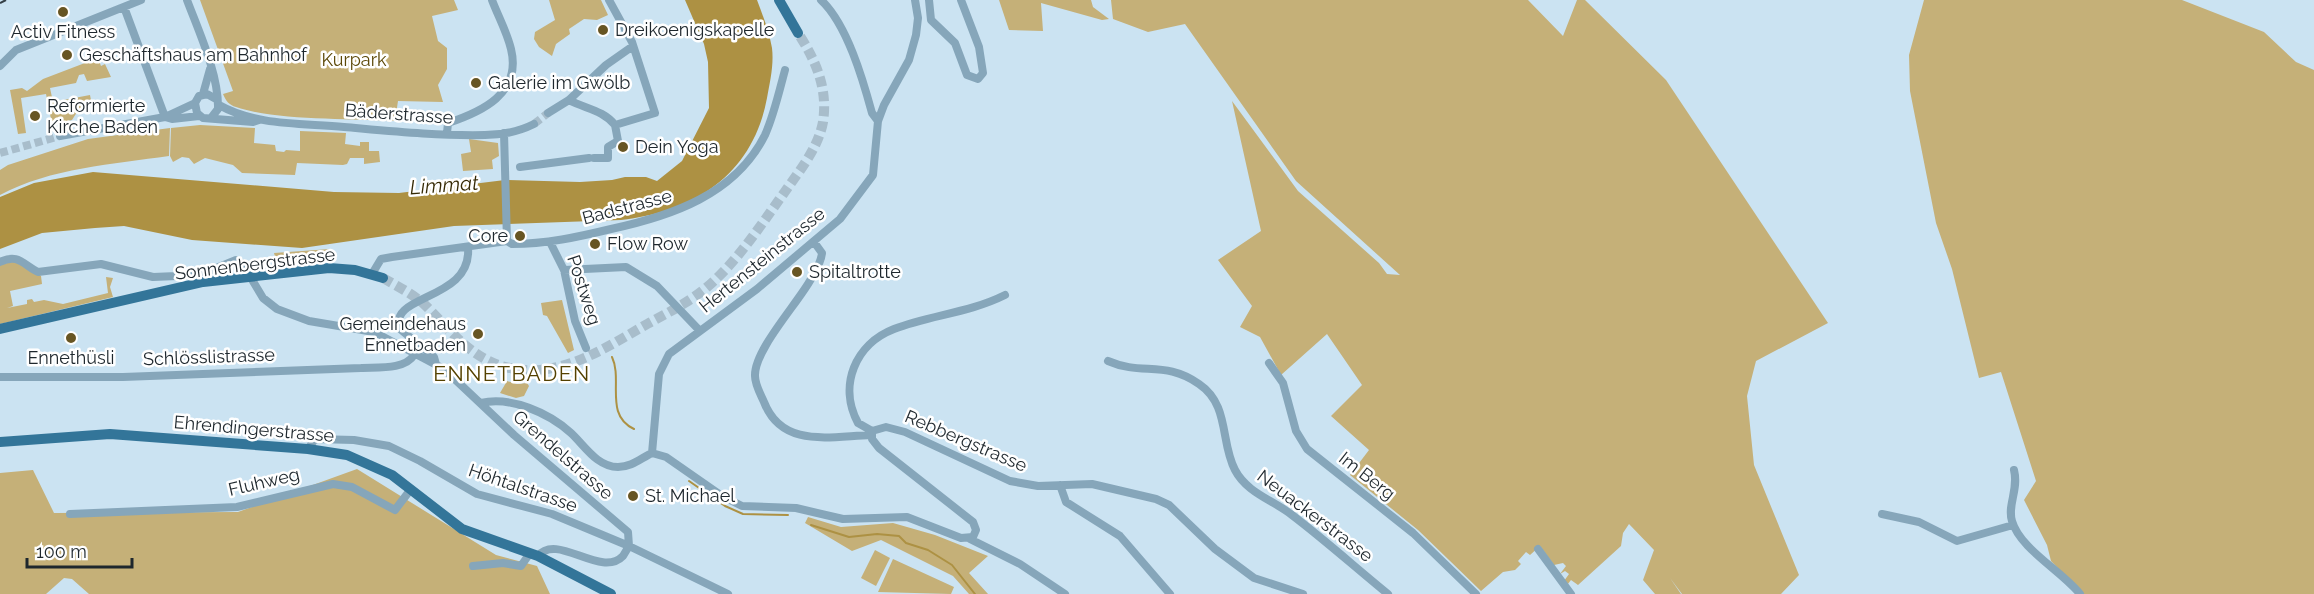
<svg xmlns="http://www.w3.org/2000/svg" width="2314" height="594" viewBox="0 0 2314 594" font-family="Raleway,sans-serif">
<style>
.green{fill:#c5b078}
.water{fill:#ad9143}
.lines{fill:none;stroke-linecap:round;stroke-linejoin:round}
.stream{stroke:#ad9143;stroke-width:2}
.minor-tunnel{stroke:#a8bdcb;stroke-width:8;stroke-dasharray:8 4;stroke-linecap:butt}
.major-tunnel{stroke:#a8bdcb;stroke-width:10;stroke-dasharray:10 5;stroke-linecap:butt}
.minor{stroke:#86a6ba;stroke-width:8}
.major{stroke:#337599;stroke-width:10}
.rail{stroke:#343f46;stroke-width:2;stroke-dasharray:10 10;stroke-linecap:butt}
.poi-dot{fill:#675523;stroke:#fff;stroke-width:2}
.labels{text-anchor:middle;stroke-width:5;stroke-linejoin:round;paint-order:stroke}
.poi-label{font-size:18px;fill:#1e272d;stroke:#fff;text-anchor:start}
.park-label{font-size:18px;fill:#5b4706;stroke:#fff}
.street-label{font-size:18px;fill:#1e272d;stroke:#fff}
.water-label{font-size:20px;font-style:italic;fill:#362a06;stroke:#fff}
.quarter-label{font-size:21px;letter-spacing:1.5px;fill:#544100;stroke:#fff}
</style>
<rect width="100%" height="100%" fill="#cbe3f2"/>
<path class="green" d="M200,0H454L458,10L432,16L438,41L447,48V69L438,85L443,102L398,101L395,121C349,118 277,121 236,107C229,105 226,101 223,94L233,91Z
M549,0H601L608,15L597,20L584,19L569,29L570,34L556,44L552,56L539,47L534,39L535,32L555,20Z
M999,0H1091L1093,7L1109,19L1102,20L1041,3L1043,31L1009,30Z
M1111,0H1528L1563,36L1577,0H1585L1666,80L1828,323L1756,361L1747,396L1754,465L1799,575L1781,594H1682L1670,578L1681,594H1655L1643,580L1654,550L1629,524L1623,533L1621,546L1578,585L1571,580L1567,585L1564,581L1569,574L1565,571L1560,574L1566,566L1563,563L1554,565L1540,546L1530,555L1526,552L1518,561L1521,564L1515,570L1503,572L1481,591L1418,530L1350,475L1369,450L1331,416L1362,385L1327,334L1281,375L1260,337L1240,327L1252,306L1218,260L1261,231L1232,101L1298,191L1379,263L1387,274L1400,275L1296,181L1185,24L1148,32L1113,19Z
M1924,0H2182L2264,32L2296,62L2314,70V594H2083L2051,561L2047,545L2024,500L2036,481L2001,372L1979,378L1952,269L1936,223L1910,91L1909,55Z
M98,58L101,66L105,64L111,77L87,81L84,74L79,75L76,83L50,88L53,102L90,95L91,100L79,109L72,120L52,124L46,94L21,98L26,133L18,134L10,90L22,88L27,91L43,79Z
M200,125L255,128L254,143L275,145L276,151L284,152L286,150L300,151V131L346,133L345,144L360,146V142H369V151H379L380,162L364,164V158H350L347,164L343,165L297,163L295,175L242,173L233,165L205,158L194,164L189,158L182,157L173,162L170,156L171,128Z
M170,128L169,156C114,164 50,168 0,195V170L8,165L88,139Z
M469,139L498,143L499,156L492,160L493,169L463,171L461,154L471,152Z
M330,249L333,259L277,264L274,253Z
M17,260L41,276L42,284L10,291L13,306L7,308L27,304V300L32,299L34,302L44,300L63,304L108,293L106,277L113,278L110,287L113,297L0,324V265Z
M562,300L574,350L568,353L547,316L543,315L541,303Z
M507,381L517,384L527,383L529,386L524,396L516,398L500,393Z
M357,469L496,555L537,566L550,594H89L72,579L64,578L46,594H0V473L33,470L54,513L238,512Z
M808,517L841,527L893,523L935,535L988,556L969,573L988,594H969L953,576L881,540L852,551L805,523Z
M875,550L890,558L876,586L861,578Z
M893,559L954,587L951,594L878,592Z"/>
<path class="water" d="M685,0H757C763,16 769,31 772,48C774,65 770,81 767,98C753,174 695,212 621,220L454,226L302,248L192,240L124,226L95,228L42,233L0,249V197L34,183L93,172L334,192L399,193L505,180L580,182L612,180L625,177H646L657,181L682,161L709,108L708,62L704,44Z"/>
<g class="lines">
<path class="stream" d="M612,357C623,380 604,415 634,429
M689,481L725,506L743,514L788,515
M811,525L849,537L877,534L899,536L906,543L928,550L952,565L975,594"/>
<path class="minor-tunnel" d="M534,124L548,113
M0,153L60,136"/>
<path class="major-tunnel" d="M383,278C397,286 413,294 425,305C455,335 477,367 524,370C570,373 610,345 649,323C673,310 697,298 717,278C743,253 763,222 784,193C799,171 818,149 823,122C828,88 816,61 798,33"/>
<path class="minor" d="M187,0C199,32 219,75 218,109L211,118
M821,0C847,24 863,80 872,113L878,121
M929,0L931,20L955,43L967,75L978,79L983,73L979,47L961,0
M124,7L165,117
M0,66L16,50L141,0
M203,94L210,69
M216,99L207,94L199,96L195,103L197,113L203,118L253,122L259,120
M569,100C586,109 603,110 615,125L655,113L632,42L609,0
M219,105C256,126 302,123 344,127C390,131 438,136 485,135C501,135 520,131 534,124
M548,113L569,100L606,65L633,46
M165,117L172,119L199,116
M447,133L448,123C481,112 522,94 511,49C507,32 498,16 492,0
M504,133L507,241
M60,136L165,117L195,103
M594,158H608V147L618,141L615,125
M520,167L589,158
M507,241L512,244C546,244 578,237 611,229C671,216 735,195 765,135C774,115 779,92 785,70
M550,242L564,270L575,321L586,348
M814,242L822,253C821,263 816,270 811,279C798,303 754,350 755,376C755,385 761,395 764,402C782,449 831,436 871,435
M0,262C19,253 23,265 38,272L101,264L153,277L177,276L209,271L236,260L242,263L263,298L277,309L309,321L374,332L444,369L514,435L628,532L629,546L623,556C601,579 557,532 538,556
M564,270L626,267L657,286L700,331
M372,274L381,259L392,257L507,241
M1108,361C1142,376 1165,360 1199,384C1230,405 1220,442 1235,470C1247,493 1273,500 1292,515C1325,540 1356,568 1388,594
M1269,363L1283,383L1296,431L1307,449L1413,533L1476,594
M436,364L434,357L400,329C387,294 472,301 468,248
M0,377H123L361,368C377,367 405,370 414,355
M481,403C511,396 549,413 571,433C585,446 597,467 618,467C632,467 641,458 652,453
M872,431L886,427L905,432L1010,481L1038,486L1092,484L1156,499L1169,505L1215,549L1254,578L1303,594
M872,431L858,423C838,386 855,344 894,329C930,315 969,313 1005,295
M308,449L315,439L354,440L389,446L420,461L477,494L552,514L629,546L728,594
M652,453L659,374L669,354L757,289L840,219L873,175L878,121L884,105L909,60L916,35L918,18L915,0
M652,453L666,457L722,496L742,506L796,508L843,519L907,517L961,538L973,537L976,530L973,522L879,448L872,439V431
M2014,470C2019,490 2007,505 2012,521C2020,549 2062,571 2080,594
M1060,485L1066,502L1120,536L1170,594
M70,514L237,507L333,484L352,487L395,510L411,489
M1882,514L1919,522L1957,541L2013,525
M970,539L1020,564L1065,594
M1538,549L1571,594
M473,566L503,563L521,566L530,553"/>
<path class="major" d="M779,0L798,33
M0,329L203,282L329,268L355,270L383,278
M0,442L110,434L308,449L347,455L392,475L462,529L538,556L611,594"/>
<path class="rail" d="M0,3L6,0"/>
</g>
<g class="poi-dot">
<circle cx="63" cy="12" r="6"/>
<circle cx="603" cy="30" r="6"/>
<circle cx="67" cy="55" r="6"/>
<circle cx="476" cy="83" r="6"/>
<circle cx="35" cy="116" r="6"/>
<circle cx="623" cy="147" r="6"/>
<circle cx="520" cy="236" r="6"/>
<circle cx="595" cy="244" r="6"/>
<circle cx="797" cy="272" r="6"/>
<circle cx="478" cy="334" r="6"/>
<circle cx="71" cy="338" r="6"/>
<circle cx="633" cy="496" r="6"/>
</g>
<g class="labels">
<g class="poi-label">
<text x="615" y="36">Dreikoenigskapelle</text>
<text x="63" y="38" text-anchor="middle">Activ Fitness</text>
<text x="79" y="61">Geschäftshaus am Bahnhof</text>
<text x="488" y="89">Galerie im Gwölb</text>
<text x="47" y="112">Reformierte<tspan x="47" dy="21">Kirche Baden</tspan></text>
<text x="635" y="153">Dein Yoga</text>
<text x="508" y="242" text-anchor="end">Core</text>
<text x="607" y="250">Flow Row</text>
<text x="809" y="278">Spitaltrotte</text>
<text x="466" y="330" text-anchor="end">Gemeindehaus<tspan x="466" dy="21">Ennetbaden</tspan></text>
<text x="71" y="364" text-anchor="middle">Ennethüsli</text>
<text x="645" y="502">St. Michael</text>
</g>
<g class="park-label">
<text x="354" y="66">Kurpark</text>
</g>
<g class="street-label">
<text transform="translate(399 114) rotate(4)" y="6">Bäderstrasse</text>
<text transform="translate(627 207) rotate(-15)" y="6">Badstrasse</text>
<text transform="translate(762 260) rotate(-39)" y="6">Hertensteinstrasse</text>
<text transform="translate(255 264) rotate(-7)" y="6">Sonnenbergstrasse</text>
<text transform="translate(584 290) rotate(72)" y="6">Postweg</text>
<text transform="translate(209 357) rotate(-2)" y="6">Schlösslistrasse</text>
<text transform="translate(254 429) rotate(5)" y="6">Ehrendingerstrasse</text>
<text transform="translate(966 441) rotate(23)" y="6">Rebbergstrasse</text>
<text transform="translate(563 455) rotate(41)" y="6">Grendelstrasse</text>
<text transform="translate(1367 476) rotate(38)" y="6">Im Berg</text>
<text transform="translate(264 482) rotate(-13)" y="6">Fluhweg</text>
<text transform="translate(523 488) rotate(19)" y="6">Höhtalstrasse</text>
<text transform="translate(1315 516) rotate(37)" y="6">Neuackerstrasse</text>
</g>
<g class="water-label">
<text transform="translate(444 185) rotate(-4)" y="7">Limmat</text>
</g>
<g class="quarter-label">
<text x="512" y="381">ENNETBADEN</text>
</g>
</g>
<path d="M27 558v9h105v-9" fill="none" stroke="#1e272d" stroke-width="3"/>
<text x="36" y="558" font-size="18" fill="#1e272d" stroke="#ffffff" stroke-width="4.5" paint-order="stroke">100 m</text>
</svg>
